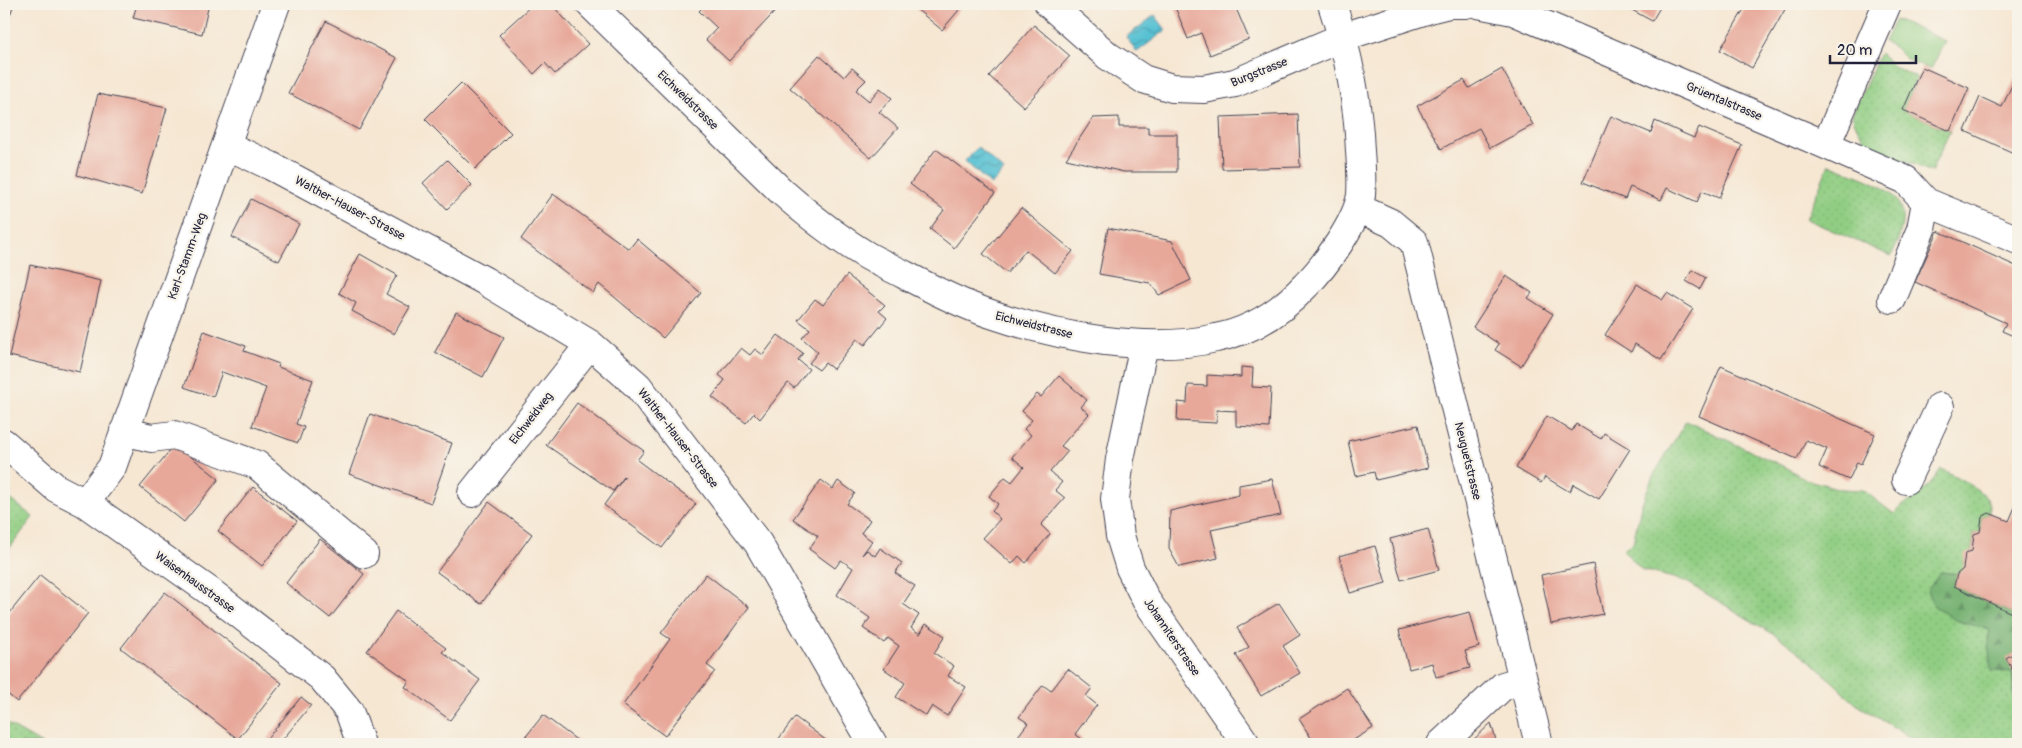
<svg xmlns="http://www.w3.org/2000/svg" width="2022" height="748" viewBox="0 0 2022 748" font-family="Pangolin,sans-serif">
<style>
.grass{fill:url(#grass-dots);stroke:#5a785f}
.forest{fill:url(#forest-firs);stroke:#4b6a56}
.green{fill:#91ce83;stroke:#5a785f}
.water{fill:url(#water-waves);stroke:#3c7287}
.building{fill:#e7a89a}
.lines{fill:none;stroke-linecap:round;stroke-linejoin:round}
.minor-casing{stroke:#424052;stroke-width:30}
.minor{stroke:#fff;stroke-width:28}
.labels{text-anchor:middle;stroke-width:4.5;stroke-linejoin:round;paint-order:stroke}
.street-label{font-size:12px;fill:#22223b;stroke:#f7f3e8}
</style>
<defs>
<pattern id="grass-dots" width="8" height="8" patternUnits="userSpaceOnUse" patternTransform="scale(1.25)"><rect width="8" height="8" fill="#91ce83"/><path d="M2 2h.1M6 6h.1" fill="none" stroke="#7db172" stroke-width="1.8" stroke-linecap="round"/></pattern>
<pattern id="forest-firs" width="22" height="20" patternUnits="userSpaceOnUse" patternTransform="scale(1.25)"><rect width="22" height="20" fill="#74b171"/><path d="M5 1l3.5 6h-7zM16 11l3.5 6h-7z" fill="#5f905e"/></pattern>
<pattern id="water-waves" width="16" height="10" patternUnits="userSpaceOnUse" patternTransform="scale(1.25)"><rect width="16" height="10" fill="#57c1d3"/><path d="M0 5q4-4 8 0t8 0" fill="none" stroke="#489cac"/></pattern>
</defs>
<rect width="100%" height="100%" fill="#f7f3e8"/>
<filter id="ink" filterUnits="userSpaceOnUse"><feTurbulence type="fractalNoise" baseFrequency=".02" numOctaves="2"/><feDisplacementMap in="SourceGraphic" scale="10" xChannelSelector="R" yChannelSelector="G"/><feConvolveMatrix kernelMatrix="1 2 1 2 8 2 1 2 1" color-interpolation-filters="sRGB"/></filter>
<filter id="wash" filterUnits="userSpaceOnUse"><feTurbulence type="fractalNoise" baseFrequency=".0096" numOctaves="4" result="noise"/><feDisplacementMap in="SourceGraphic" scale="20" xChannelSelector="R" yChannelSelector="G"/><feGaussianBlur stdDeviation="1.12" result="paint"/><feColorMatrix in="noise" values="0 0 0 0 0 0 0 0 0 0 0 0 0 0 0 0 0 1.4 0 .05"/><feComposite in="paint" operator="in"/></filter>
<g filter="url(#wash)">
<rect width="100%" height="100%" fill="#f6e7d3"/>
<path class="grass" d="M1880,53L1893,66L1917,78L1903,110L1950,131L1931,172L1870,145C1861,137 1856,127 1852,115Z
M1829,164C1878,185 1924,191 1891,256L1806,219Z
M1686,421L1789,469L1804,479L1841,489L1863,490L1894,514C1902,504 1905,505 1913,499C1925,490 1933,481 1941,469C1953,475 1987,491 1990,505C1990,507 1989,510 1989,513L1982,517L1980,532L1974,534C1972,549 1970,565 1957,574L1941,572L1955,620L1990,630L1988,641L2012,672L2014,697L2018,699V744H1921L1856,704L1813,663L1783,640L1685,581L1642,570L1623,550L1633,543L1641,506L1653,476Z
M4,494L33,517L4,556Z
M4,722L42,744H4Z"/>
<path class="forest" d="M1941,572L1957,574L1955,586L2018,616V699L2014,697L2012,672L1991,671L1988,641L1990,630L1955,620L1934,606L1927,591Z"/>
<path class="green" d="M1895,19L1945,41L1931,69C1923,66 1911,64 1904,57C1895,49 1898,48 1884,42Z"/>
<path class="water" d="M1155,15L1166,30L1137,52L1126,37Z
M978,147L1004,171L991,185L965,161Z"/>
<g id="blocks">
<path class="building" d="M4,4H14L4,31Z
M137,4H209L202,34L133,18Z
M533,4H551L588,44L555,74L545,63L534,74L499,35Z
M706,4H782L729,61L706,40L717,28L699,11Z
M910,4H964L942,30Z
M1183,4H1226L1228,9L1235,6L1249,39L1210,55L1201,33L1188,39L1175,7Z
M1621,4H1662L1652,21Z
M1747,4H1788L1752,68L1720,50Z
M326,21L397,58L359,130L288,93Z
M1034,25L1070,56L1024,107L989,76Z
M819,55L844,77L852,68L866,80L856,90L869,101L880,88L892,98L879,112L898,128L871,158L790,88Z
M1922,67L1969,88L1950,131L1903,110Z
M1502,69L1533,125L1490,148L1479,128L1441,149L1417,106L1464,80L1469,88Z
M2016,76L2018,77V155L1965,131L1980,97L2002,107Z
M461,83L511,133L475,169L425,119Z
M98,94L167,108L142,194L77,175Z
M1298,114L1300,167L1222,169L1220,117Z
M1611,116L1651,133L1655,121L1694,138L1699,127L1742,145L1719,198L1702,191L1697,202L1667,188L1661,200L1630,187L1625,199L1583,182Z
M1119,117V127H1148V134H1177V172H1124L1066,159L1093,118Z
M936,149L995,193L954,248L930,229L944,210L910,184Z
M447,160L472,185L447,209L423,183Z
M553,194L629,249L637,239L701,293L663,338L599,284L593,293L521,239Z
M251,199L299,224L279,261L232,237Z
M1021,208L1073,251L1055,273L1026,250L1007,273L983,254Z
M1108,228L1172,241L1191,280L1159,295L1150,283L1099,274Z
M1938,231L2018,267V338L2002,331L2006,323L1915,282Z
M360,254L397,275L386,294L410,307L394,334L352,311L356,303L339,293Z
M30,265L101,281L80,372L9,356Z
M1692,270L1706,278L1700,289L1686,281Z
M847,275L885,305L879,311L887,318L865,345L857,339L833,369L825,363L819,370L809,363L818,352L802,338L810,329L798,320L815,299L823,305Z
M1506,276L1532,293L1528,298L1553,314L1521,366L1495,350L1499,344L1473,327Z
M1637,284L1662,300L1667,293L1693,309L1661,360L1635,344L1631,352L1605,335Z
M456,312L504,337L483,377L435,352Z
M204,331L246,346L244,351L279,364L278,367L313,380L296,424L304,427L298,443L252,426L266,388L222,372L213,397L184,387Z
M778,335L803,353L798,360L809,369L794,388L788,383L760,419L754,413L746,423L712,397L725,380L719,375L741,348L750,355L755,349L763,355Z
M1721,366L1875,434L1861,464L1857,462L1849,480L1819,467L1827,449L1806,440L1797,459L1699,416Z
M1241,367L1253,368L1252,387L1271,388L1269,428L1236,426V411L1217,410L1216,423L1177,421L1178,402L1187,403L1188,385L1207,386V375L1241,377Z
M1059,376L1087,400L1081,407L1089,414L1061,446L1068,451L1050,472L1062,482L1055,490L1065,498L1041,525L1050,534L1026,563L1019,556L1012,564L983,538L1000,519L992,511L998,504L989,496L1005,477L1012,482L1024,467L1012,457L1031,435L1024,429L1032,420L1022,411L1037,394L1041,397Z
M577,403L644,451L637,460L696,504L662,548L604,505L625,476L613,491L546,445Z
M370,414L452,443L431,503L349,474Z
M1547,416L1572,431L1576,424L1601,439L1604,433L1630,449L1599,499L1573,484L1570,492L1545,477L1541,483L1516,468Z
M1418,425L1428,468L1376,480L1374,472L1356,476L1348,441Z
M175,444L219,479L184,522L140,487Z
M1272,479L1281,515L1211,530L1218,558L1179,567L1169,549L1170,511L1239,495V485Z
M821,480L833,489L838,481L855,493L847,504L870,520L861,533L872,541L862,555L867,550L875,556L880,548L902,563L895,573L915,586L903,604L919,615L911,628L920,634L926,624L945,636L934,653L954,666L948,676L966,687L947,716L932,706L926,716L896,697L905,683L884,669L899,646L888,638L884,643L863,628L870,618L837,595L853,568L841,560L835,568L809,549L818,536L793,519Z
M253,487L297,521L262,566L218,531Z
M2018,500V616L1954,586L1957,574L1963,569L1965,553L1972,551L1974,534L1980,532L1982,517L1989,513L2009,521Z
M489,502L532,534L481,604L437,572Z
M1428,529L1439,570L1401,580L1390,539Z
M320,539L364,574L330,618L286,583Z
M1375,546L1386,583L1350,593L1339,556Z
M1593,564L1603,614L1551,624L1541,575Z
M706,574L749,607L707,665L715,671L665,736L623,705L670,639L661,633Z
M40,575L88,613L17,702L4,691V620Z
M165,592L282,683L238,739L121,648Z
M1279,603L1300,635L1283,646L1300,673L1261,696L1236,655L1249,647L1237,628Z
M396,611L446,648L442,652L480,680L450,720L405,687L409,681L367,651Z
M1470,612L1479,647L1465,651L1470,668L1436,677L1432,663L1409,669L1399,630Z
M2018,651V670L2014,673L2006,658Z
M1068,669L1092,688L1086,696L1097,705L1075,734L1082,739L1078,744H1021L1015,740L1028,723L1019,717L1043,685L1051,691Z
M1347,688L1373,728L1347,744H1315L1299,719Z
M301,697L311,705L279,744H274L267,739Z
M543,715L582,744H520Z
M795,717L831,744H775Z
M1491,723L1497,744H1469Z"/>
</g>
</g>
<g filter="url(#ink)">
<use href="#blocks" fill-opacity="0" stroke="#424052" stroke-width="1"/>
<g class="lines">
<g class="minor-casing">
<path id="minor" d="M590,4L781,191C807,214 836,237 866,255C878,262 892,268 905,275C934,290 963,305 994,315C1059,337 1148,354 1216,338C1251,331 1282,311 1306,285C1325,266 1357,222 1361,195C1362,181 1361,165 1360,151C1358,100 1348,52 1332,4
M1049,4L1108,56L1143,79L1172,88L1204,89L1235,83L1343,37L1433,8L1449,4H1466
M1478,4L1513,11L1826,145L1887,4
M226,145L271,166L485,281L590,344L638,386L758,543L873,744
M1826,145L1906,180L1926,202L2018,240
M1358,208L1391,223L1414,242L1539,744
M1892,299L1921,229L1926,202
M1144,344L1120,459L1115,499L1120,536L1130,568L1146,600L1246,744
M124,431L151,438L174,435L257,465L364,554
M4,443L56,488L85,503L212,593L322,678L349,711L361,744
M1906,480L1940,407
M472,493L590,344
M85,503L112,467L276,4
M1441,744L1503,686L1523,680"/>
</g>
<use href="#minor" class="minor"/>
</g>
</g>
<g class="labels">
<g class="street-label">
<text transform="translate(1259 72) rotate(-22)" y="4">Burgstrasse</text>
<text transform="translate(688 100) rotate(44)" y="4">Eichweidstrasse</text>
<text transform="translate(1724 101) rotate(23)" y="4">Grüentalstrasse</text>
<text transform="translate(350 208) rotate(28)" y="4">Walther-Hauser-Strasse</text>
<text transform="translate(187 256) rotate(-70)" y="4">Karl-Stamm-Weg</text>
<text transform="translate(1034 325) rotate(14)" y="4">Eichweidstrasse</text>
<text transform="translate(531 418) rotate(-52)" y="4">Eichweidweg</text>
<text transform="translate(678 438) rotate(52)" y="4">Walther-Hauser-Strasse</text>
<text transform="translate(1468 461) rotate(76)" y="4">Neuguetstrasse</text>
<text transform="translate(195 582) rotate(36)" y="4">Waisenhausstrasse</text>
<text transform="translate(1172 637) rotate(56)" y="4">Johanniterstrasse</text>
</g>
</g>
<rect width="2022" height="748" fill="none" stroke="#f7f3e8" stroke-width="20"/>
<path d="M1830 55v8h86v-8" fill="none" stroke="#22223b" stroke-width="2.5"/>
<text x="1837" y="55" font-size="15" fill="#22223b" stroke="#f7f3e8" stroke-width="4" paint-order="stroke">20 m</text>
</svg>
